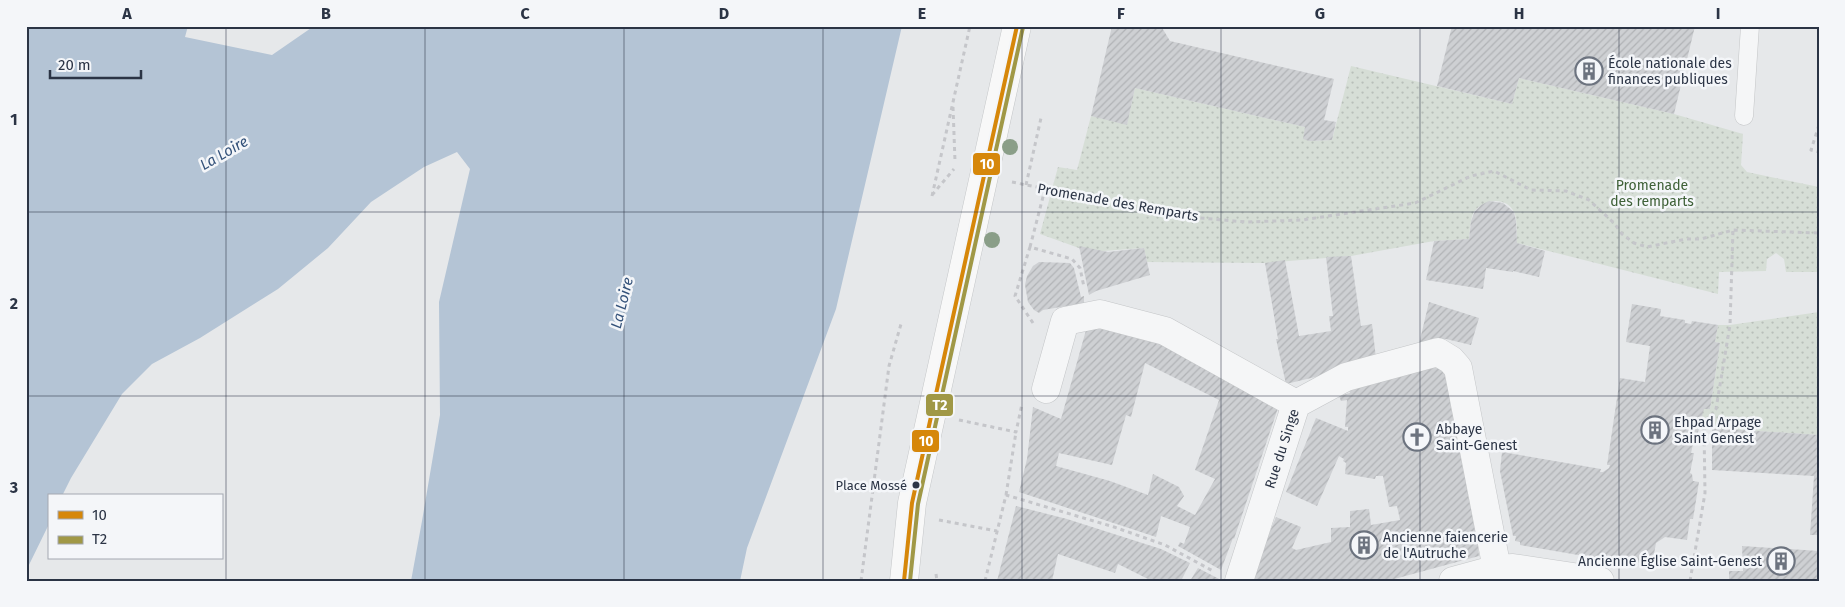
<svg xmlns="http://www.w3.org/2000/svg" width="1845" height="607" viewBox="0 0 1845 607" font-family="'Fira Sans',sans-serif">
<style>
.park{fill:url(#park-dots)}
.water{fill:#b4c4d5}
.building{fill:url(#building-hatch);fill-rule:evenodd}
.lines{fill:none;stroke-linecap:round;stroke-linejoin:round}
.service-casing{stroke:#c4c6c8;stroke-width:19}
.minor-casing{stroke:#c4c6c8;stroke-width:29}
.secondary-casing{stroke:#c4c6c8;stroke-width:29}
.path{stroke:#c5c6ca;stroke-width:3;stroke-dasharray:4 4;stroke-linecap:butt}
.service{stroke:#f5f6f7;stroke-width:18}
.minor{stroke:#f5f6f7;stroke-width:28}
.secondary{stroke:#f8f8f8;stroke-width:28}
.bus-1-casing{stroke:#f4f6f9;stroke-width:8}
.bus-2-casing{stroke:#f4f6f9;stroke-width:8}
.bus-1{stroke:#d6870a;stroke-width:4}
.bus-2{stroke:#a09846;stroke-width:4}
.tree{fill:#8a9e88}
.grid{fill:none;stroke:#2b3445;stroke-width:1;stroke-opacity:0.55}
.bus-dot{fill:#2b3445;stroke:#f4f6f9;stroke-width:2}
.labels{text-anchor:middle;stroke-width:5;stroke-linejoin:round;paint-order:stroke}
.bus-label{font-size:13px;fill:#2b3445;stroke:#f4f6f9;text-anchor:end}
.poi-label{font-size:14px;fill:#2b3445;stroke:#f4f6f9;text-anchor:start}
.park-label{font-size:14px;fill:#3f6138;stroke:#f4f6f9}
.street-label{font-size:14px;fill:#2b3445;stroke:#f4f6f9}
.water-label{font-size:15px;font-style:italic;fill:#34527a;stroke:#f4f6f9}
.line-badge{stroke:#f4f6f9;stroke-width:2}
.badge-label{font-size:14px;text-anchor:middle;font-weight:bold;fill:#fff}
.neatline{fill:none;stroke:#2b3445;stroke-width:2}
.grid-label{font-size:16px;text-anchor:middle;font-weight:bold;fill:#2b3445}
</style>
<defs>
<pattern id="park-dots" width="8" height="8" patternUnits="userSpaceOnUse" patternTransform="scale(1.25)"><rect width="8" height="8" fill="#d6ded6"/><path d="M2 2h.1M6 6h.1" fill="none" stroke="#b8bfb9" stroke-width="1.8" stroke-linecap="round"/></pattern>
<pattern id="building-hatch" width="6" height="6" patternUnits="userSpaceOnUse" patternTransform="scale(1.25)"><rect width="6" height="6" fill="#ced0d3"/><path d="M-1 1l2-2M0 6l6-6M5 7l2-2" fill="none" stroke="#b1b3b6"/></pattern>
</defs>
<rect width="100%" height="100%" fill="#e6e8ea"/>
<path class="park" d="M1351,66L1512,104L1519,78L1674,114L1743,134L1741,165L1747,172L1819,187V272H1786L1784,259L1776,253L1767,259L1766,271L1719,272L1718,294L1517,243C1516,233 1518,220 1514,212C1506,196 1483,199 1474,212C1470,219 1470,230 1469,239L1434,241L1351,256L1265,263L1147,262L1144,248L1103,251L1079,248L1040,234L1058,167L1077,170L1091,116L1127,124L1135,88L1305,127L1309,141L1332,140Z
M1819,312V435L1712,428L1704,427L1699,423L1704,409H1710L1720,343L1715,342L1718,325H1730Z"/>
<path class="water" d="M26,26H188L185,37L272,55L314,26H902L836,309L747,548L740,581H411L422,521L440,415L439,302L470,169L457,152L424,167L371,202L328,248L278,289L200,338L152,364L122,394L71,478L62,496H49V524L26,571Z"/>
<path class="building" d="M1112,26H1161L1170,41L1334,79L1324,120L1336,122L1332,140L1309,141L1303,139L1305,127L1135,88L1127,125L1091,116Z
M1452,26H1695L1674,114L1519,78L1512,104L1437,86Z
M1489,201L1503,203L1514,212L1516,221L1517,243L1545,251L1539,277L1513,271V272L1486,268L1483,289L1426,280L1434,241L1469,239L1471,221L1475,211L1481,205Z
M1079,246L1108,252L1144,248L1150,275L1096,291L1089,295Z
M1351,256L1361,326L1372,324L1376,358L1332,373L1286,384L1276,339H1278L1265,263L1285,260L1299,336L1331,331L1329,316H1333L1326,257Z
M1039,262L1070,263L1074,268L1081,297L1084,296V303L1043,310L1039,313L1034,310L1028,302L1025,285L1027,276L1033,266Z
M1429,302L1479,318L1471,345L1446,339L1419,344Z
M1632,304L1661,309L1660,316L1685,320V323L1691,324L1692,321L1718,325L1715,342L1720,343L1710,409H1704L1697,436H1695L1691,453H1694L1690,473L1692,474L1693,481L1699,482L1693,519H1690L1687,540L1665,537L1656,543L1652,565L1631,561V564L1520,545V542L1515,541L1516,536H1513L1500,471L1502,452L1601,469L1600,472H1603L1609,468L1610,465H1607L1620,378L1645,382L1650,346L1626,342Z
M1088,323L1156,337L1278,408L1234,539L1233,538L1221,570L1178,546L1180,542L1184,544L1190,527L1161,516L1156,537L1019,492L1027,459L1033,407L1061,419ZM1145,363L1219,400L1195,470L1215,479L1195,515L1177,506L1184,496L1179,487L1153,474L1148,495L1110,481L1056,466L1059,453L1112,465L1126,415L1131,417Z
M1443,365L1473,502L1479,556L1387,581H1249L1276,517L1301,527L1292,548L1296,550L1331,542V528L1350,527V511L1369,509L1371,525L1400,520L1397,506L1389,507L1383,476H1376L1375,479L1345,474L1346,463L1343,461L1344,459L1339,456L1317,506L1286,492L1316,418L1348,431V427H1345L1347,400L1341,401L1339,396L1350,393L1348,384Z
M1712,428L1819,435V535H1810L1814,476L1712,470Z
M1016,506L1067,519L1161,549L1190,563L1181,581H1152L1118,564L1115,573L1058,554L1052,581H997Z
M1742,546L1819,551V581H1729V571H1743Z
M1198,568L1223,581H1190Z"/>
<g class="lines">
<g class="service-casing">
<path id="service" d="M1744,116L1750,26"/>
</g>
<g class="minor-casing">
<g id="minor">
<path d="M1046,389L1065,321L1100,314L1165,331L1296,404"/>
<path id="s1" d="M1239,581L1296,404L1346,377L1438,352L1451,360L1458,368L1497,569"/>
<path d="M1453,581L1497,569L1513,568L1600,581"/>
</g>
</g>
<g class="secondary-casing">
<path id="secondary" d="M904,581L912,503L1017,26"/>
</g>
<path class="path" d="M953,107L955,161
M1819,125L1811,150L1819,152
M1012,182L1178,216L1246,222L1302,220L1415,203L1471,176L1494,171L1531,190L1566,191L1589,200L1614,223L1622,234L1634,243L1647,247L1686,239H1701L1733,230L1819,233
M1026,185L1041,118
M932,195L954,169
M932,196L970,26
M1030,247L1045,189
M1033,323L1015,296L1030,247L1072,259L1080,268L1084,287
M959,420L1016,432L1022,404
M1006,495L1016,432
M939,520L997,531
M936,574L937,581
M861,581L889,366L901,324
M985,581L1006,495L1114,527L1165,545L1213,571
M1690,581L1705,493L1704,427L1716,409L1730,325L1733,230"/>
<use href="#service" class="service"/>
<use href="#minor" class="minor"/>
<use href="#secondary" class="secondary"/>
<g class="bus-1-casing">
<path id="bus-1" d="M904,581L912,503L1017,26"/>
</g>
<g class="bus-2-casing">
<path id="bus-2" d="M910,581L918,504L1023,27"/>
</g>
<use href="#bus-1" class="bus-1"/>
<use href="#bus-2" class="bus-2"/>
</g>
<g class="tree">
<circle cx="1010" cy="147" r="8"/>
<circle cx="992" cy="240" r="8"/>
</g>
<path class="grid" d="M226,26V581M425,26V581M624,26V581M823,26V581M1022,26V581M1221,26V581M1420,26V581M1619,26V581M26,212H1819M26,396H1819"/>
<defs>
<g id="building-ring" transform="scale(1.4375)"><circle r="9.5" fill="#f4f6f9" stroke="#6c737f" stroke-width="1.5"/><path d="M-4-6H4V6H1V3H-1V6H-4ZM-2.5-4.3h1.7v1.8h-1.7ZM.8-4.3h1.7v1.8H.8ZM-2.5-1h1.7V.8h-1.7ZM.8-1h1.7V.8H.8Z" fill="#6c737f"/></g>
<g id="church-ring" transform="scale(1.4375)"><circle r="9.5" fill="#f4f6f9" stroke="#6c737f" stroke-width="1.5"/><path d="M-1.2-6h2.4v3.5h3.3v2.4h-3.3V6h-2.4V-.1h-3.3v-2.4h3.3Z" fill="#6c737f"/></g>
</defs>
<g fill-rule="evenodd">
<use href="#building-ring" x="1589" y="71"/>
<use href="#building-ring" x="1655" y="430"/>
<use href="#church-ring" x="1417" y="437"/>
<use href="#building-ring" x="1364" y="545"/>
<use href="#building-ring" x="1781" y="561"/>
</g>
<circle class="bus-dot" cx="916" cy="485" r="4.5"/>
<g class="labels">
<g class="bus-label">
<text x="907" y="490">Place Mossé</text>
</g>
<g class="poi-label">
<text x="1608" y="68">École nationale des<tspan x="1608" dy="16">finances publiques</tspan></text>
<text x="1674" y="427">Ehpad Arpage<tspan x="1674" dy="16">Saint Genest</tspan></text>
<text x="1436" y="434">Abbaye<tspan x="1436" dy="16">Saint-Genest</tspan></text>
<text x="1383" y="542">Ancienne faiencerie<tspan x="1383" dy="16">de l'Autruche</tspan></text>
<text x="1762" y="566" text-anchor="end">Ancienne Église Saint-Genest</text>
</g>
<g class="park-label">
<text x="1652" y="190">Promenade<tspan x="1652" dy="16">des remparts</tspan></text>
</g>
<g class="street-label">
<text transform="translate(1118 202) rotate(10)" y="5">Promenade des Remparts</text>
<text dy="5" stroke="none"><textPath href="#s1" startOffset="139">Rue du Singe</textPath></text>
</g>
<g class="water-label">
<text transform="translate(224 153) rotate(-30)" y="5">La Loire</text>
<text transform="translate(622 303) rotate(-76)" y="5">La Loire</text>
</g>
</g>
<g class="line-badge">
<rect x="972" y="152" width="29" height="24" rx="5" fill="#d6870a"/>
<rect x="925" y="393" width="29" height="24" rx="5" fill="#a09846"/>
<rect x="911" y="429" width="29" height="24" rx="5" fill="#d6870a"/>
</g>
<g class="badge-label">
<text x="987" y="169">10</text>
<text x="940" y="410">T2</text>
<text x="926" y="446">10</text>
</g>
<rect width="1845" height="607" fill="none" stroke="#f4f6f9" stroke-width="55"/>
<rect x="48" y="494" width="175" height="65" fill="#f4f6f9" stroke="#a4a8b1"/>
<rect x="58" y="511" width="25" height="8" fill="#d6870a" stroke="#a4a8b1"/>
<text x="92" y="520" font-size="15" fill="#2b3445">10</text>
<rect x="58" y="536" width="25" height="8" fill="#a09846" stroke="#a4a8b1"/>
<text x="92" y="544" font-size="15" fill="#2b3445">T2</text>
<path d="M50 70v8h91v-8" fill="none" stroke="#2b3445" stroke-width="2.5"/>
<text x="58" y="70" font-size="15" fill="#2b3445" stroke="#f4f6f9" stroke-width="4" paint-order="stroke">20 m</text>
<rect x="28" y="28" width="1790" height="552" class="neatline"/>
<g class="grid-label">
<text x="127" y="19">A</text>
<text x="326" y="19">B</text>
<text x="525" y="19">C</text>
<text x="724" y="19">D</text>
<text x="922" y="19">E</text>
<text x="1121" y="19">F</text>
<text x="1320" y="19">G</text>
<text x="1519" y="19">H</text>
<text x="1718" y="19">I</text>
<text x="14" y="125">1</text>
<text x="14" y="309">2</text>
<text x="14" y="493">3</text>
</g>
</svg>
